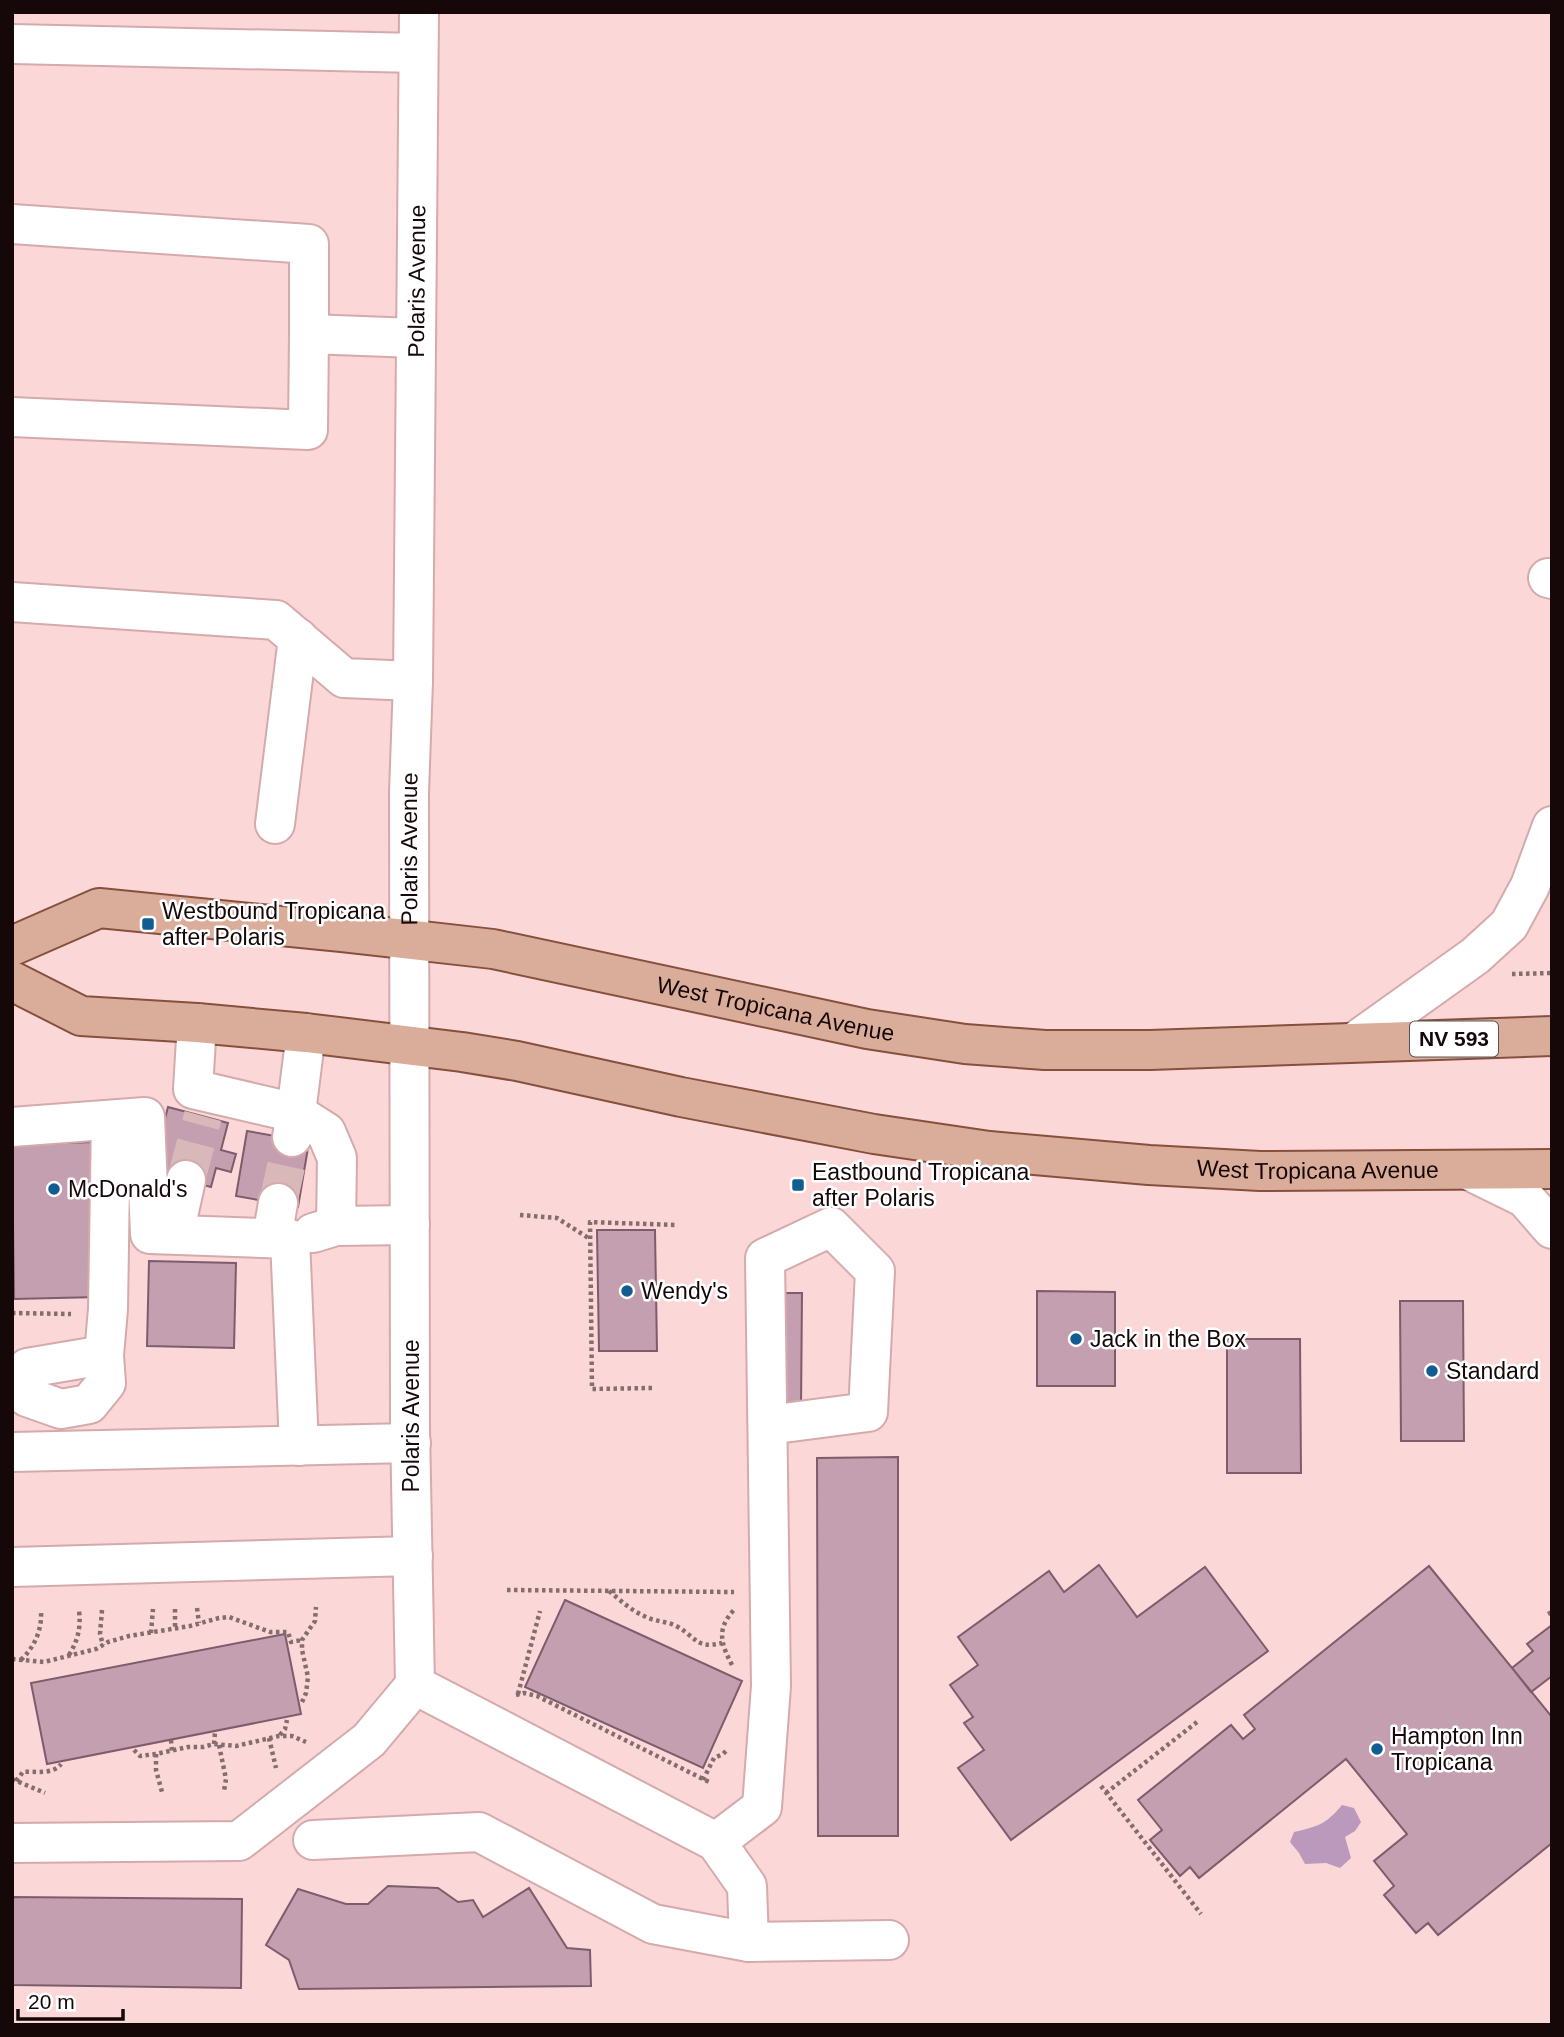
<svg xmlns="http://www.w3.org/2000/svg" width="1564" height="2037" viewBox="0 0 1564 2037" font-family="Arial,sans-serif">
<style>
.water{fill:#ba99bd}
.building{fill:#c49faf;stroke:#7e5c6b;stroke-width:2}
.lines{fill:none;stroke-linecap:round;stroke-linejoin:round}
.minor-tunnel{stroke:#d9b8b9;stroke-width:38;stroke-dasharray:38 19;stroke-linecap:butt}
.minor-casing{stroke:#d5aaab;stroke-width:42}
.major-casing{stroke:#85503c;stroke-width:42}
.path{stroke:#856c6d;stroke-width:4.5;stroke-dasharray:3.5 3.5;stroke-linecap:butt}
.minor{stroke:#fff;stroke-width:38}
.major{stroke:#daad9a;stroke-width:38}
.poi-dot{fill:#115c90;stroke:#fff;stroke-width:2.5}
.labels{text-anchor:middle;stroke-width:5;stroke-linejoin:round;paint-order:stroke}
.shield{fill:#fff;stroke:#5c5253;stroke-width:2}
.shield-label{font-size:21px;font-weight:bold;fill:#160809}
.street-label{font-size:23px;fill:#160809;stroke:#fff}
.poi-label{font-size:23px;fill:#160809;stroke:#fff;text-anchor:start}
</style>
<rect width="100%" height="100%" fill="#fbd7d8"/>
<path class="water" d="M1342,1805L1354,1808L1361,1822L1355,1831L1345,1837L1351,1858L1340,1868L1326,1863L1305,1864L1299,1853L1290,1842L1294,1832C1319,1826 1325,1825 1342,1805Z"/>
<path class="building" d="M168,1107L228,1123L221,1150L236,1154L231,1172L216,1168L211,1187L151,1171Z
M247,1131L309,1142L298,1207L236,1196Z
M94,1142L99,1297L14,1299L12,1145Z
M597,1230H655L657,1351H599Z
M149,1261L236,1263L234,1348L147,1346Z
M1037,1291L1115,1292V1386H1037Z
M777,1293H802L801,1409H776Z
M1400,1301H1463L1464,1441H1401Z
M1227,1339H1300L1301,1473H1227Z
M898,1457V1836H818L817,1458Z
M1099,1565L1137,1617L1205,1567L1268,1651L1011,1840L958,1768L984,1750L964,1723L973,1717L950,1685L978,1665L958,1637L1049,1571L1064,1592Z
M1429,1566L1552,1717V1843L1438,1935L1428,1923L1416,1933L1384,1895L1394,1886L1374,1861L1407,1834L1346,1759L1199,1878L1190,1867L1180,1876L1150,1840L1162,1830L1138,1800L1231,1725L1243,1739L1255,1729L1244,1715Z
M565,1600L742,1681L703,1768L525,1687Z
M1552,1625V1676L1531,1692L1512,1668L1533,1651L1527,1644Z
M285,1634L301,1714L47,1764L31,1683Z
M388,1886L438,1888L458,1902L473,1900L483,1917L529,1888L567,1948L590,1950L591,1986L299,1989L289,1960L266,1945L298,1889L346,1904H368Z
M12,1897L242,1899L241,1988L12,1985Z"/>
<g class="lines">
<path class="minor-tunnel" d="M186,1180L203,1116
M278,1203L292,1139"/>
<g class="minor-casing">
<g id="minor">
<path d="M12,44L418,53"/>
<path d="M12,224L309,244V334"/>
<path d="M12,417L308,430L309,334L415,338"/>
<path d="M1548,578L1552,579"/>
<path d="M12,602L276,620L344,678L413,681"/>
<path d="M275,824L298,638"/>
<path d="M197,1023L193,1089L296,1113L306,1033"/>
<path d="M1356,1041L1475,956L1509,925L1530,886L1552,826"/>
<path d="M12,1127L145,1117L150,1234L290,1239L299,1446"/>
<path d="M292,1137L296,1113L326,1132L337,1158L336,1226"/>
<path d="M1468,1170L1525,1198L1552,1229"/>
<path d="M313,1233L336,1226L410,1225"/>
<path d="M174,1234L186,1180"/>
<path d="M272,1238L278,1203"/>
<path d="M12,1381L27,1368L104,1355"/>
<path d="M12,1385L27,1397L61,1409L89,1404L106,1383L104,1355L108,1309L111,1120"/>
<path d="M12,1452L411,1443"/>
<path d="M12,1567L413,1556"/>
<path id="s1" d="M415,1685L410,1428L409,793L413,681L419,12"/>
<path d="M313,1840L479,1832L653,1924L749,1942"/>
<path d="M716,1842L747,1886L749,1942L889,1940"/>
<path d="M12,1843L239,1841L369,1740L415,1685L716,1842L762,1807L771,1686L765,1258L831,1227L875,1271L868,1412L768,1425"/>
</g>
</g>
<g class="major-casing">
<g id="major">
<path id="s2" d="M12,946L99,908L342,932L493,949L867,1029L965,1044L1045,1050H1150L1552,1036"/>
<path id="s3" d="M12,981L81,1016L197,1023L306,1033L462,1052L517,1061L681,1097L874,1134L989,1151L1149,1165L1260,1171L1552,1169"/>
</g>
</g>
<path class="path" d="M1512,974L1552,973
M520,1215L557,1218L590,1239
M12,1313L71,1314
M652,1388L592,1389L590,1222L675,1225
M507,1590L734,1592
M609,1591C621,1601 632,1611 646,1617C656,1622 668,1621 678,1627C697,1638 696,1649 722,1643
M197,1608L199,1623
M175,1609V1629
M102,1610L100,1634L103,1645
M1548,1614L1552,1612
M151,1633L153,1609
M69,1655C78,1640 81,1628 79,1610
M12,1659L44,1662L96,1649L108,1642L129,1636L190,1626L219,1618L229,1617L270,1632H288L291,1642L302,1640
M21,1660C35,1646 42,1630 41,1611
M732,1665C721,1644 716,1629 734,1610
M518,1694L540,1611
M516,1695L524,1693L537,1696L711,1783
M302,1702L306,1693L308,1677L302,1650V1640L315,1621L316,1607
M280,1735L285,1729L287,1720
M269,1738L276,1768
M171,1740L172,1751
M214,1744L215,1732
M219,1745L226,1779L224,1791
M134,1750L140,1756L156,1754L188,1747H203L214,1744L236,1746L279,1736H292L306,1742
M156,1754V1770L162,1792
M12,1779L45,1793
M703,1780L714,1758L723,1754L728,1749
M16,1781L23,1772C35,1771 53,1775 61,1764
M1101,1786L1201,1914
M1106,1793L1197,1722"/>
<use href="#minor" class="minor"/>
<use href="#major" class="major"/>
</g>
<g class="poi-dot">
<rect x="141" y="917" width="14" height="14" rx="3.5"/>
<rect x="791" y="1178" width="14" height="14" rx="3.5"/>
<circle cx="54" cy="1189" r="7"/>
<circle cx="627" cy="1291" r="7"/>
<circle cx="1076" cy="1339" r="7"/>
<circle cx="1432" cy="1371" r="7"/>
<circle cx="1377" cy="1749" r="7"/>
</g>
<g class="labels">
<rect class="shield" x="1410" y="1021.5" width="88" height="35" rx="5"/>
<g class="shield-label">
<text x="1454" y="1046">NV 593</text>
</g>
<g class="street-label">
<text dy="8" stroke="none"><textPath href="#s1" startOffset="1404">Polaris Avenue</textPath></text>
<text dy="8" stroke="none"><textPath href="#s1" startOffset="836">Polaris Avenue</textPath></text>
<text dy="8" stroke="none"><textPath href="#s2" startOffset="780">West Tropicana Avenue</textPath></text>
<text dy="8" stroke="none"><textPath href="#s3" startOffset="1326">West Tropicana Avenue</textPath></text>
<text transform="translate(411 1416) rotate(-90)" y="8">Polaris Avenue</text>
</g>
<g class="poi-label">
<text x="162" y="919">Westbound Tropicana<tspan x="162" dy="26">after Polaris</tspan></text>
<text x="812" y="1180">Eastbound Tropicana<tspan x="812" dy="26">after Polaris</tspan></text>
<text x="68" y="1197">McDonald's</text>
<text x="641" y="1299">Wendy's</text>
<text x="1090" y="1347">Jack in the Box</text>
<text x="1446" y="1379">Standard</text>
<text x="1391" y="1744">Hampton Inn<tspan x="1391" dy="26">Tropicana</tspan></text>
</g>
</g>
<rect width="1564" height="2037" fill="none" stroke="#160809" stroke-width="28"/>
<path d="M18 2009v10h105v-10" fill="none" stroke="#160809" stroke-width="3.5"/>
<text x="28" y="2009" font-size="21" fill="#160809" stroke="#ffffff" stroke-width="5" paint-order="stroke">20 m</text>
</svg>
